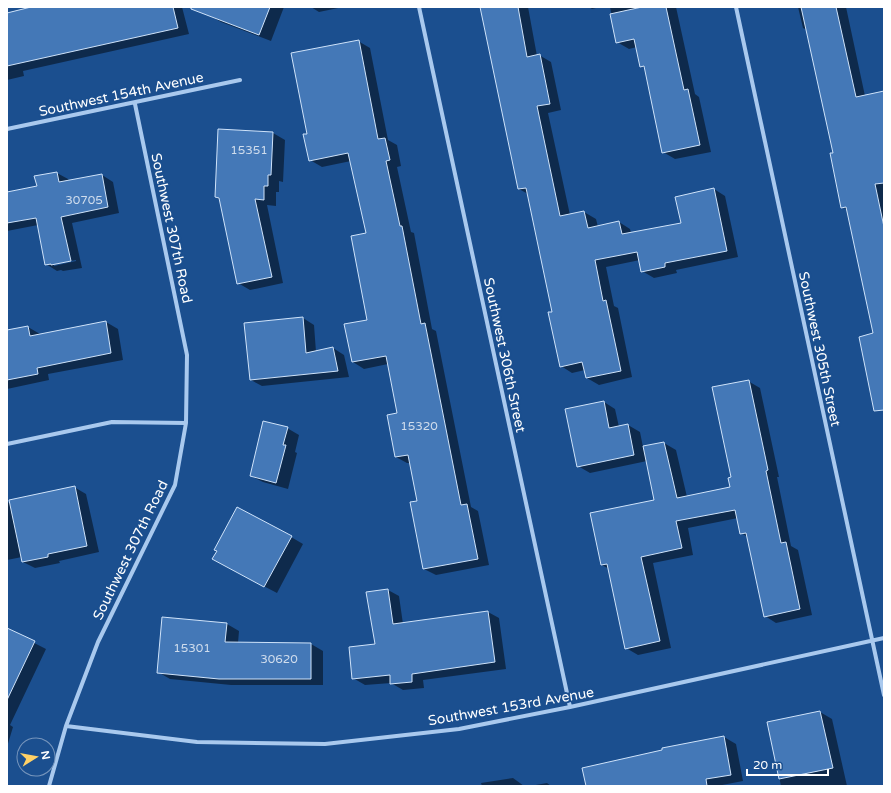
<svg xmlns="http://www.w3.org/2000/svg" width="891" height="793" viewBox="0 0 891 793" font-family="'Varela Round',sans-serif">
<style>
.shadow{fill:#0007;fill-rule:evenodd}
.building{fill:#4478b7;stroke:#cfe3fa}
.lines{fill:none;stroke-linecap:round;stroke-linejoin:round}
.street{stroke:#a9c9ee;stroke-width:4}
.labels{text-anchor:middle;stroke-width:4;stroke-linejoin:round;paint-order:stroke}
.number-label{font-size:12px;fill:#d0dded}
.street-label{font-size:14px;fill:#fff;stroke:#1b4f8f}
</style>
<rect width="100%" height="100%" fill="#1b4f8f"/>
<path class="shadow" d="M35,7H182L189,34L23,71L24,76L7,80V30Z
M212,7H284L271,41L221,22L209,15Z
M311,7H343L319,12Z
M481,7H528L537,56L539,55L551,62L561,110L548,113L570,215L584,212L596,219L598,227L619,222L630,229L631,233L682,223L714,189L725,196L738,257L676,270L677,273L654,278L642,271L640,260L606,267L614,306L618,308L632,377L599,385L587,378L585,370L572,373L561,366L553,312L528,194L519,189Z
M589,7H600L592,9Z
M610,7H676L695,94L699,97L711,152L675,159L663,152L645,68L641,66L637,47L629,49L617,42Z
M798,7H846L865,96L884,92V231L842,207L834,154L807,30L803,28Z
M358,41L370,48L388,140L397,145L401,166L397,167L411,232L414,233L432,329L436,331L471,507L478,511L489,565L436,575L424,569L418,502L411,463H407L396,457L398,414L388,364L364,369L353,362L368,320L367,234L351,161L322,167L310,160L308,135Z
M273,133L285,140L283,182L279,181V192H276V206L267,205L283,283L250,290L238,283L220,200L216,197Z
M57,173L68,179L69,181L102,175L113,182L119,213L72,223L82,268L63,271L61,270L57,271L46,264L38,225L7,231V193L38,187L36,177ZM76,260V261L54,266V264Z
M303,318L314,325L316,352L333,348L344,355L349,377L262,386L251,380Z
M106,322L118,329L123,360L48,374L49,380L7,389V331L28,327L40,334V335Z
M748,381L760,388L779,477H777L791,546L798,550L812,615L776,623L765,616L748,537L741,533L738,518L688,528L693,555L653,563L671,648L638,655L626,648L609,569L602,565L655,501L647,461L590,473L578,466L604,402L615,409L619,427L628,425L640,432L643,447L664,443L676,450L687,497L732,488Z
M287,428L299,435L295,452L297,453L288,489L263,482L251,476Z
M74,487L86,494L99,552L59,561L60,563L35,568L23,562L22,557L7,560V503Z
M291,537L303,544L277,593L225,566Z
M388,590L399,596L403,624L488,612L499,618L506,669L423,680L424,688L403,690L391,683L365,685L353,678L376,645Z
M163,618L227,624L239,631L238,643L311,644L323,651V685H231L170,679L158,672Z
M7,629L46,649L10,725L13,727L7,747Z
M820,712L832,719L847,786H781L768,723Z
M724,737L736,744L743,781L717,786H587Z
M513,778L524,786H482L481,783Z
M547,783L551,786H530Z"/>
<path class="building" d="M31,7H173L178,28L7,66V13Z
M191,7H270L259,35L191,9Z
M480,7H518L527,57L540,54L550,104L537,106L560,216L584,211L588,228L619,221L622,234L681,223L675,197L714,188L727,251L665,263V267L641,272L637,252L595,260L603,301L606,300L621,371L586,378L582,362L560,367L548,312H552L526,188L518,189Z
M642,7H666L684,90L688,89L700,145L662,153L644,66L640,67L634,39L616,43L610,14Z
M801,7H836L856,97L884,91V183L875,184L884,227V410L874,411L859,337L873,333L846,207L841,208L830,153H833Z
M359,40L378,139L385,138L390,160L386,161L400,226H402L421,324L425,323L461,505L467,504L478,559L423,569L410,502L417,501L408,455L395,457L387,415L397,413L386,356L352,362L344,324L367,320L351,236L366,233L348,153L309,161L303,134H307L291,53Z
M218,129L273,132L271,175H268V186H264V200L255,199L272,277L237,284L219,198L215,197Z
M57,172L59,182L102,174L108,207L61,217L71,261L51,265V264L45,265L36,218L7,223V192L37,186L34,176Z
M303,317L306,353L333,347L338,371L250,380L244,323Z
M106,321L111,353L37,368L38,374L7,380V330L28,326L30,336Z
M749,380L768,470L766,471L781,543L786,542L800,609L764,617L746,533L740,534L735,510L676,521L682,548L641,557L660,641L625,649L607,564L601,565L590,513L654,500L643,446L664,442L677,498L730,487L728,478L731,477L712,387Z
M604,401L609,428L628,424L634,455L577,467L565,409Z
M263,421L288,427L283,445H286L276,483L250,476Z
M75,486L87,546L48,554V557L22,562L9,500Z
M237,507L292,536L264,587L212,559L217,551L214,550Z
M388,589L393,624L488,611L495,662L412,674V682L390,684V675L352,679L349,647L375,644L366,592Z
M162,617L227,623L225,642L311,643V679H219L157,673Z
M7,628L35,641L7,700Z
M820,711L833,768L779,779L767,722Z
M724,736L731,775L706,779L707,786H586L582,768L662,750V748Z"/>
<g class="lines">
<path class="street" d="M419,7L570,707
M736,7L884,695
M7,129L240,80
M7,444L112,422L186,423
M66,726L197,742L325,744L459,729L570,707L884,638
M49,786L66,726L98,642L175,485L186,423L187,355L135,104"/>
</g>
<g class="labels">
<g class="number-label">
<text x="249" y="154">15351</text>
<text x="84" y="204">30705</text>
<text x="419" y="430">15320</text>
<text x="192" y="652">15301</text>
<text x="279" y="663">30620</text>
</g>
<g class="street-label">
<text transform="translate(121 94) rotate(-12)" y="5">Southwest 154th Avenue</text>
<text transform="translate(172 228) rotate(78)" y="5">Southwest 307th Road</text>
<text transform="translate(820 349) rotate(78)" y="5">Southwest 305th Street</text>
<text transform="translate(505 355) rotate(78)" y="5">Southwest 306th Street</text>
<text transform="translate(130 550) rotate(-64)" y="5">Southwest 307th Road</text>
<text transform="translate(511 706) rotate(-10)" y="5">Southwest 153rd Avenue</text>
</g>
</g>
<rect width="891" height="793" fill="none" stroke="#ffffff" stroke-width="16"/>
<g transform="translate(36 757) rotate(79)"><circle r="19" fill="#1b4f8f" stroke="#7695bc"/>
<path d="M0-3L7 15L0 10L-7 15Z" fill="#ffd166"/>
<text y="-6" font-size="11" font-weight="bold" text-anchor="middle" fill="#ffffff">N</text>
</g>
<path d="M747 769v6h81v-6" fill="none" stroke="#ffffff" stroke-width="2"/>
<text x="753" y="769" font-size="12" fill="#ffffff" stroke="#1b4f8f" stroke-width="3" paint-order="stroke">20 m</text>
</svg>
